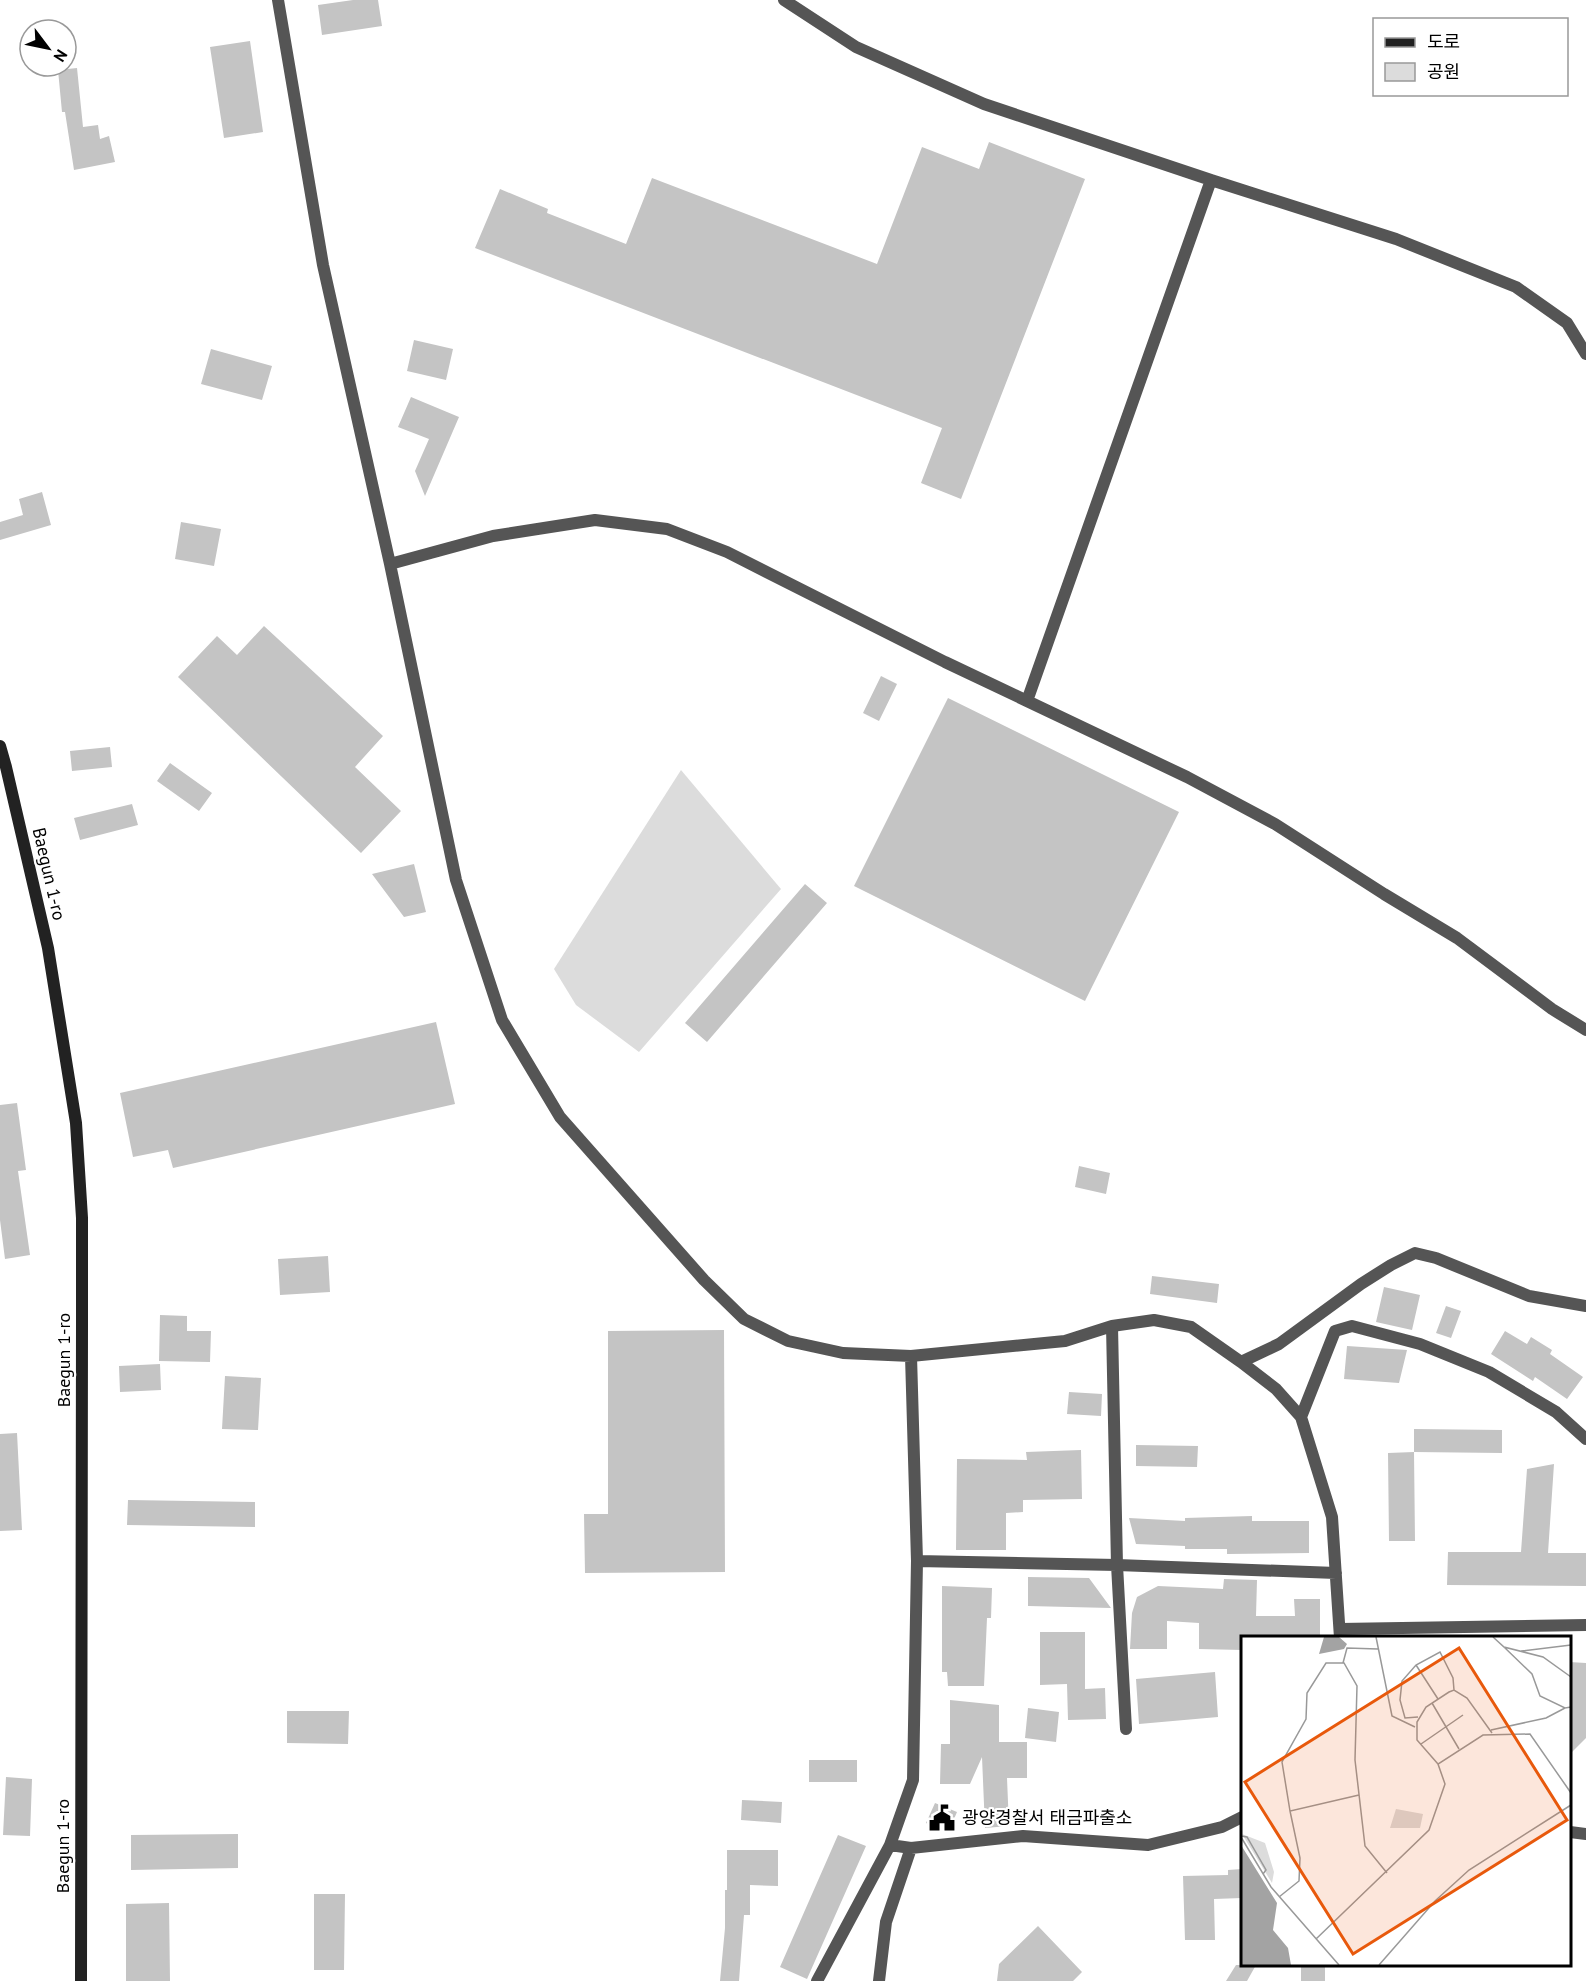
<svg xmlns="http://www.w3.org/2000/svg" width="1586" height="1981" viewBox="0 0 1586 1981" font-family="'PT Sans','Noto Sans KR',sans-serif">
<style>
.green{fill:#dcdcdc}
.building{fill:#c4c4c4}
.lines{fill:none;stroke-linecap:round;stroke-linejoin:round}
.street{stroke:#555;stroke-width:12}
.secondary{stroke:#222;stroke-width:12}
.labels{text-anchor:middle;stroke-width:4.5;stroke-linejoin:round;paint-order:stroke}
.street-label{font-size:18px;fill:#000;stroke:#fff}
.poi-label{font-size:18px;fill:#000;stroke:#fff;text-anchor:start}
.inset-road{fill:none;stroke:#999;stroke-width:1.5}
.view{fill:#e8590c;fill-opacity:0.15;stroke:#e8590c;stroke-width:3}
.inset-edge{fill:none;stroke:#000;stroke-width:3}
</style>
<rect width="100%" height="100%" fill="#fff"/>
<path class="green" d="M681,770L781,889L639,1052L576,1005L554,969Z"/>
<path class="building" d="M353,0H378L382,26L322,35L318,5Z
M250,41L263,132L224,138L210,47Z
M77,68L83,127L98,125L100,139L109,136L115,162L74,170L65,112H62L58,70Z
M989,142L1085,179L961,499L921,483L942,428L475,248L500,189L548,209L547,213L626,244L652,178L877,264L922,147L979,169Z
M414,340L453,349L446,380L407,371Z
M211,349L272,366L262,400L201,384Z
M411,397L459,417L425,496L415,471L429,439L398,427Z
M42,492L51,525L0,540V522L23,515L19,499Z
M181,522L221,529L214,566L175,559Z
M264,626L383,736L355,767L401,811L361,853L178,677L217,636L237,655Z
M881,676L897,684L879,721L863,713Z
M948,698L1179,812L1085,1001L854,886Z
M110,747L112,767L72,771L70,751Z
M170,763L212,793L199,811L157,781Z
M132,804L138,825L80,840L74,818Z
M414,864L426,912L404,917L372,874Z
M805,884L827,903L707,1042L685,1023Z
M436,1022L455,1104L173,1168L168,1150L133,1157L120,1093Z
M17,1103L26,1170L18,1171L30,1255L5,1259L0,1220V1105Z
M1079,1166L1110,1173L1106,1194L1075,1187Z
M328,1256L330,1292L280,1295L278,1259Z
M1152,1276L1219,1284L1217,1303L1150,1294Z
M1384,1287L1420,1295L1412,1330L1376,1322Z
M1446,1306L1461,1311L1451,1338L1436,1333Z
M160,1315L187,1316V1331H211L210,1362L159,1361Z
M724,1330L725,1572L585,1573L584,1514H608V1331Z
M1505,1331L1527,1344L1531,1337L1552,1350L1550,1354L1583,1377L1567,1399L1535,1377L1533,1381L1491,1354Z
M1347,1346L1407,1350L1399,1383L1344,1379Z
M160,1364L161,1390L120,1392L119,1366Z
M225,1376L261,1378L258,1430L222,1429Z
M1069,1392L1102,1394L1101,1416L1067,1414Z
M1414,1429L1502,1430V1453L1414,1452Z
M17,1433L22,1530L0,1531V1434Z
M1136,1445L1198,1446L1197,1467L1136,1466Z
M1081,1450L1082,1499L1023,1500V1512L1006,1513V1550H956L957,1459L1027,1460L1026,1452Z
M1414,1452L1415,1541H1389L1388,1453Z
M1554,1464L1548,1553H1586V1586L1447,1585L1448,1552H1521L1527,1469Z
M128,1500L255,1502V1527L127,1525Z
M1252,1516V1521H1309V1553L1227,1554V1549H1185V1546L1136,1544L1129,1518L1185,1521V1518Z
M1028,1577L1089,1578L1111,1608L1028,1606Z
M1224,1579L1257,1580L1256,1616H1295L1294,1599H1320V1636L1242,1638V1650L1199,1649V1623L1167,1621V1649H1130L1132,1613L1137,1597L1158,1586L1223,1589Z
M942,1586L992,1588L991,1618H987L984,1686H948L947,1672H942Z
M1040,1632H1085V1689L1105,1688L1106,1719L1068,1720L1067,1684L1040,1685Z
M1569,1662L1586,1663V1738L1569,1755Z
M1215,1672L1218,1717L1139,1724L1136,1679Z
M950,1700L999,1705V1742H1027V1778H1007L1009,1826L985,1828L982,1757L970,1784H940L941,1744H950Z
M1028,1708L1059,1712L1056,1742L1025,1738Z
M287,1711H349L348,1744L287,1743Z
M809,1760H857V1782H809Z
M6,1777L32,1779L30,1836L3,1835Z
M742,1800L782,1802L781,1823L741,1820Z
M935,1803L957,1812L948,1833L926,1823Z
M238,1834V1868L131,1870V1835Z
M838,1835L866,1846L807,1979L780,1967Z
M727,1850H778V1886L750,1885V1915H744L739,1981H720L725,1928V1890H727Z
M1242,1869V1898L1214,1899L1215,1940H1185L1183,1876L1228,1875V1870Z
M314,1894H345L344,1970H314Z
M169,1903L170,1981H126V1904Z
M1038,1926L1082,1972L1073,1981H997L999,1964Z
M1236,1965H1256L1247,1981H1226Z
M1301,1967H1325V1981H1301Z"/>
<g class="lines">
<path class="street" d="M278,0L323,265L390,564L456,880L502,1020L560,1117L704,1280L744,1319L788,1341L843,1353L911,1356L917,1561L913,1780L890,1845L817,1981
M784,0L856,47L984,104L1211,180L1027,701
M1211,180L1396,239L1516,287L1567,323L1586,354
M390,564L493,536L595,520L667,529L727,552L945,662L1187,777L1275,824L1384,894L1457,938L1552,1009L1586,1030
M1112,1326L1117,1565L1126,1729
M911,1356L1065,1341L1112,1326L1154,1320L1191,1327L1241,1362L1276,1389L1301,1417L1332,1517L1340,1638
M1241,1362L1279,1344L1361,1284L1391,1265L1415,1253L1436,1258L1529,1296L1586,1306
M1301,1417L1335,1331L1352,1326L1420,1344L1489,1372L1556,1412L1586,1439
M917,1561L1117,1565L1336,1573
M1340,1629L1586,1625
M1570,1832L1586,1834
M890,1845L911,1848L1023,1836L1148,1845L1222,1827L1242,1817
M879,1981L886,1922L911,1848"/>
<path class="secondary" d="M0,746L6,767L48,948L76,1123L82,1218V1322L81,1981"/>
</g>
<defs>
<g id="civic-bare" transform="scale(2.07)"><path d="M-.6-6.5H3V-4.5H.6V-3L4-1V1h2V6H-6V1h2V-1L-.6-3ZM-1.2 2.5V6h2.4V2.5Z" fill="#000" stroke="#fff" stroke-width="2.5" paint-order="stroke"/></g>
</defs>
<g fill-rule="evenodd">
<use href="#civic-bare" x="942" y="1818"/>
</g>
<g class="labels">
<g class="street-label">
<text transform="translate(49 874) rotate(77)" y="6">Baegun 1-ro</text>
<text transform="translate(64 1360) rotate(-90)" y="6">Baegun 1-ro</text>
<text transform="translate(63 1846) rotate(-90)" y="6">Baegun 1-ro</text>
</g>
<g class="poi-label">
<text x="962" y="1824">광양경찰서 태금파출소</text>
</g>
</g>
<g transform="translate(1241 1636)">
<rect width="330" height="330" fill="#fff"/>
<path d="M155,173L182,178L179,192H149ZM1,198L24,207L33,236L31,247Z" fill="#dcdcdc"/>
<path d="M83,1H98L106,8L103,13L78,18ZM0,209L36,267L32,294L47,312L50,329H0Z" fill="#a3a3a3"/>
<path class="inset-road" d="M135,1L151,80L174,91M252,1L263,11L302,21L330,41M263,11L291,38L299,60L324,72L330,71M280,15L330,9M102,27L106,12L137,13M175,29L197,63M191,67L218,113M177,81L164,82L159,64L161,45L175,29L199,16L212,42L213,54M250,94L305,82L324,72M180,108L222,79M197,128L176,104V86L185,71L208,56L213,54L226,62L251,97M49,175L41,126L65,83L66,57L85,27H103L116,50L114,124L124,210L146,237M0,200L6,201L25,234L22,238M0,201L30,251L98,329M38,261L58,245L59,222L49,175L118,159M75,303L188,194L204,148L197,128L242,99L289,98L330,157M138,329L194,265L228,234L330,169"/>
<path class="view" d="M218,12L326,184L112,318L4,146Z"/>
<rect width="330" height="330" class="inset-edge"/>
</g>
<rect x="1373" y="18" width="195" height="78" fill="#ffffff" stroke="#999999" stroke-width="1.5"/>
<rect x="1385" y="38" width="30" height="9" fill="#222222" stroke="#999999" stroke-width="1.5"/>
<text x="1427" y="48" font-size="18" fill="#000000">도로</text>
<rect x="1385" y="63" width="30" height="18" fill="#dcdcdc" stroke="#999999" stroke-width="1.5"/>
<text x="1427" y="78" font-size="18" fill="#000000">공원</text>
<g transform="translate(48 48) rotate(122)"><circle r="28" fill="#ffffff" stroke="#999999" stroke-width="1.5"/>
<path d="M0-4.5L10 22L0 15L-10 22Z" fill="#000000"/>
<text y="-9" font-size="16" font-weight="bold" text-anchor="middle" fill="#000000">N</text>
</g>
</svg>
